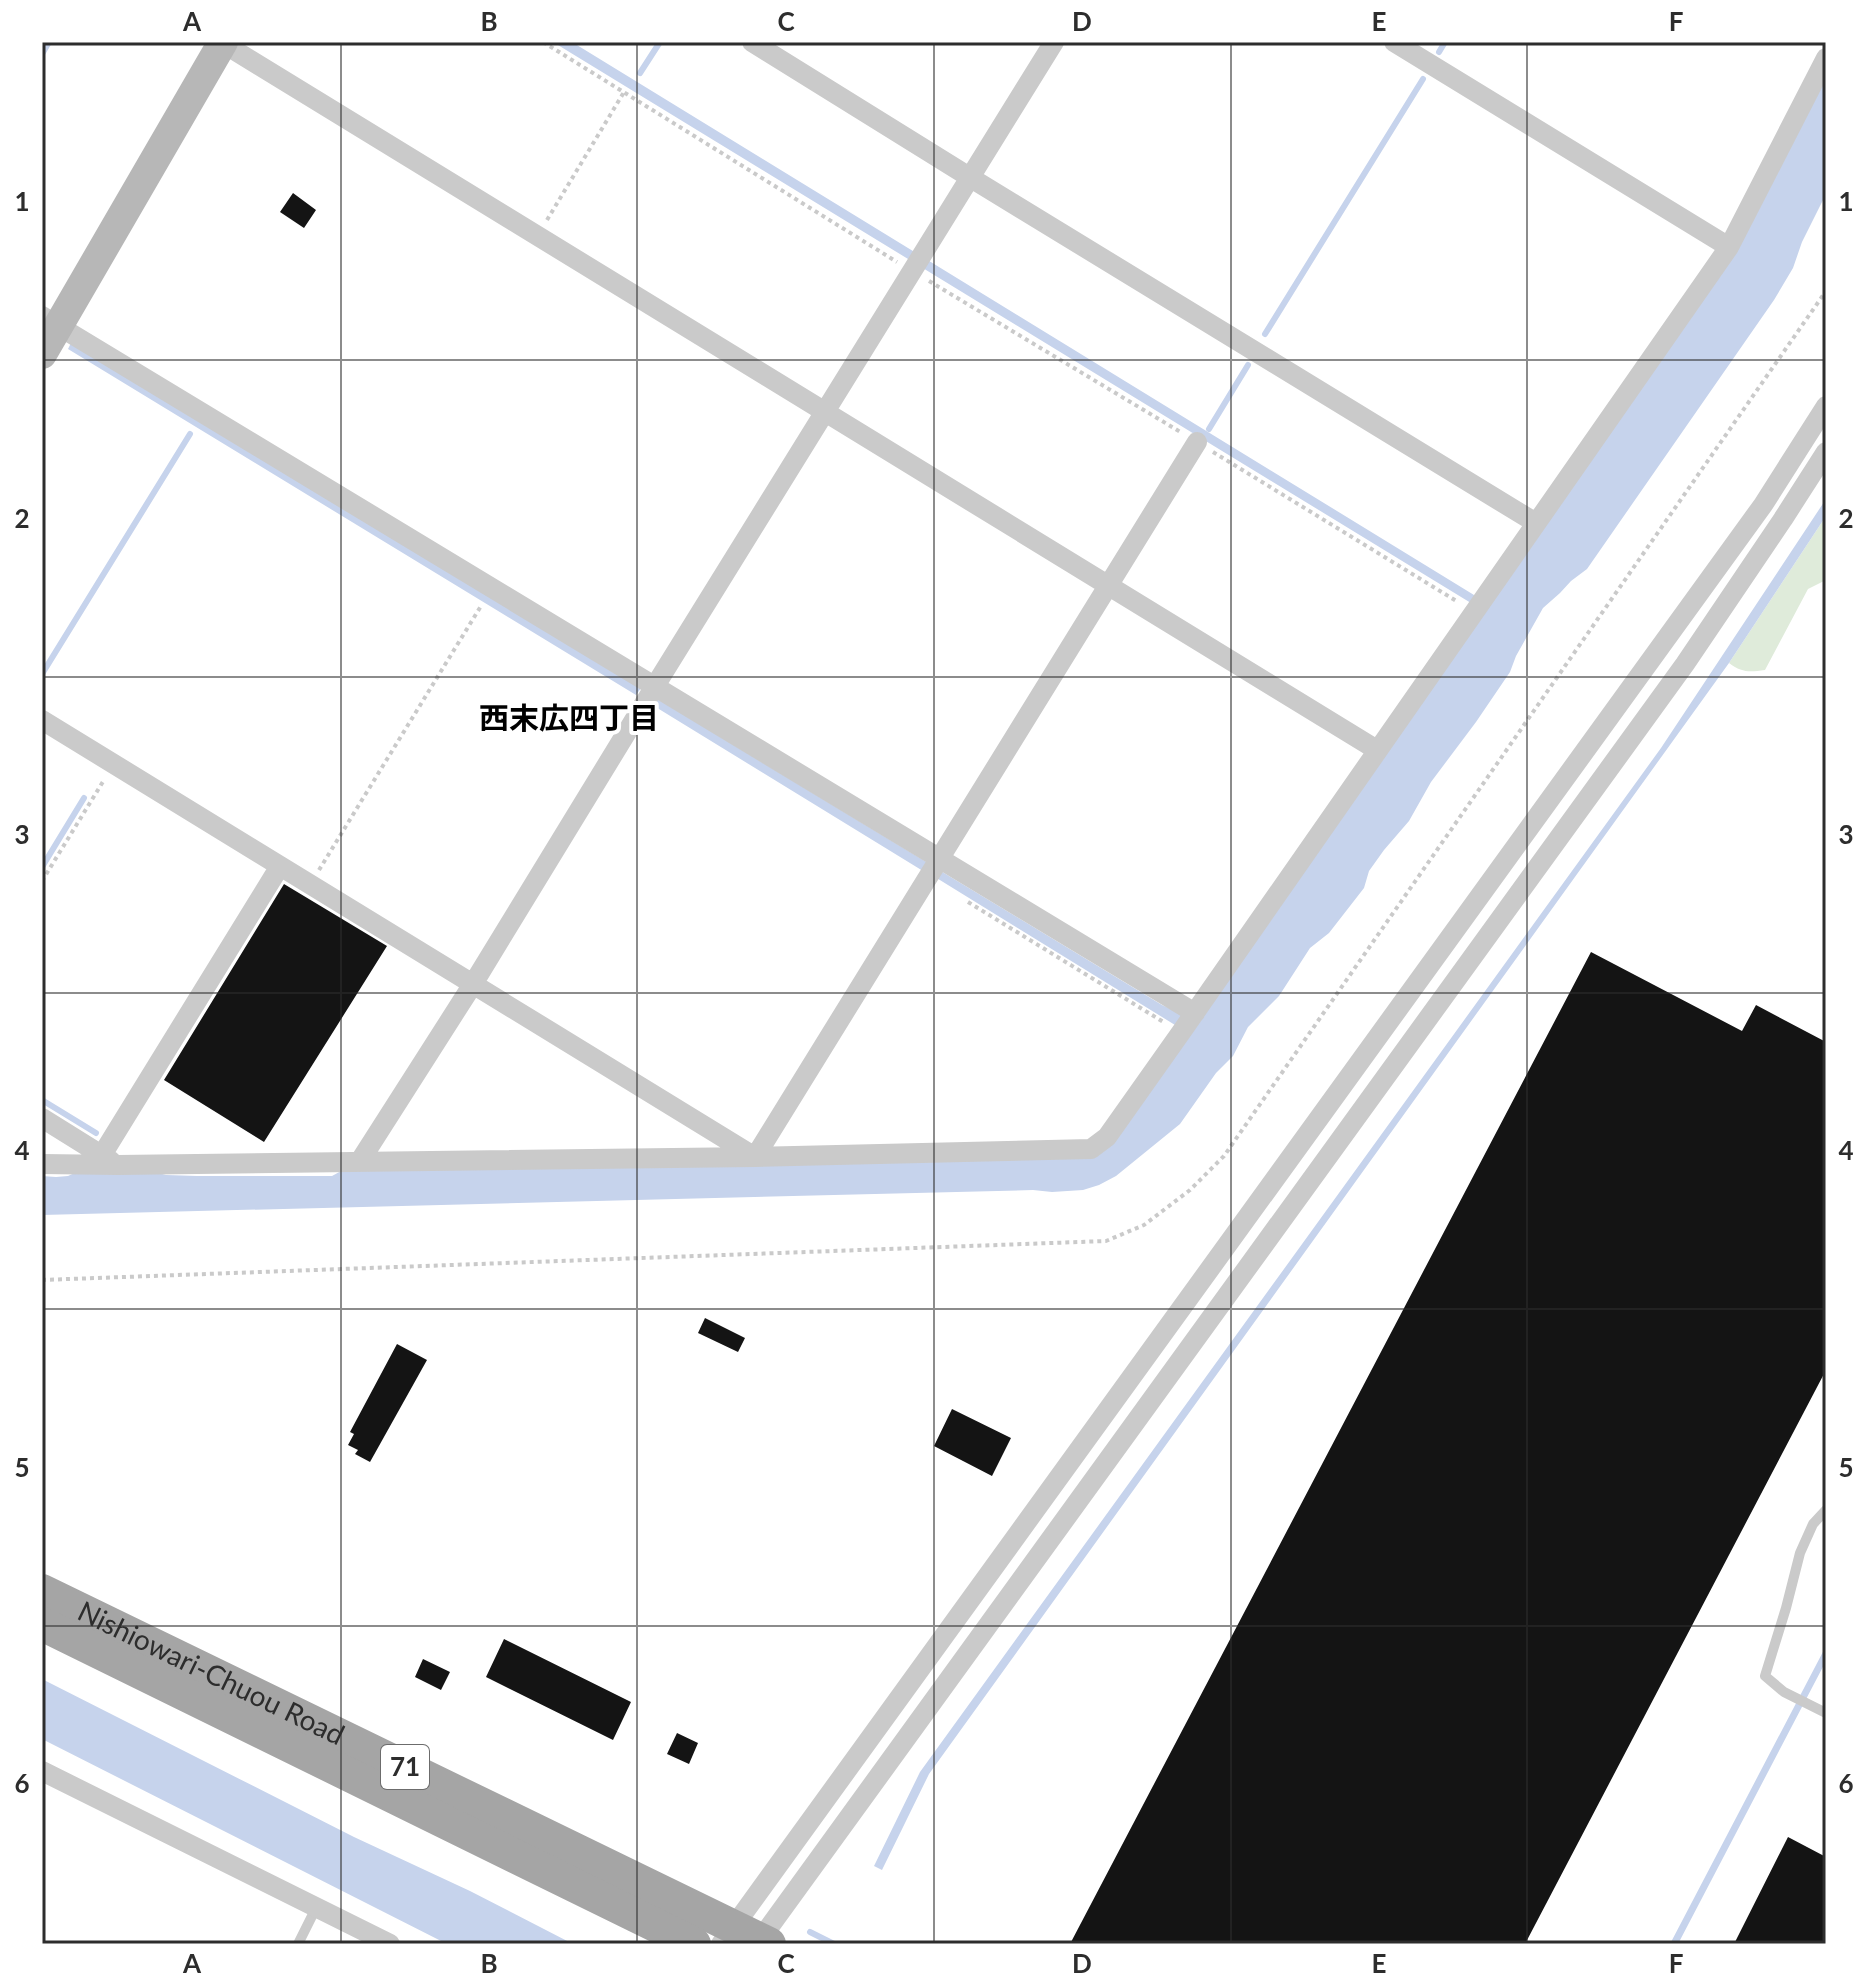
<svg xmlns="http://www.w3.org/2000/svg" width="1868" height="1986" viewBox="0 0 1868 1986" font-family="Lato,'Noto Sans JP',sans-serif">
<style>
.green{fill:#dfebda}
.water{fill:#c6d3ec}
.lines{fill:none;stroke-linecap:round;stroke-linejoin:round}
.stream{stroke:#c6d3ec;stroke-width:6}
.building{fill:#141414}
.path{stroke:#cacaca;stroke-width:4;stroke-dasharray:4 4;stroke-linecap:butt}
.lane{stroke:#cacaca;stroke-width:10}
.street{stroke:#cacaca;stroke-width:20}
.secondary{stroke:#b7b7b7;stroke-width:30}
.primary{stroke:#a5a5a5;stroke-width:34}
.grid{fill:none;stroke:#2d2d2d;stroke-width:2;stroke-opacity:0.55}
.labels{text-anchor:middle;stroke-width:8;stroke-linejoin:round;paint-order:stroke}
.shield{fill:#fff;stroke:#6c6c6c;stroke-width:2}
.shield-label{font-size:26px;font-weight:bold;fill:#2d2d2d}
.street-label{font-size:28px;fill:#2d2d2d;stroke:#fff}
.neighbourhood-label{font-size:30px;font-weight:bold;fill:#000;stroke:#fff}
.neatline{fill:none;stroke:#2d2d2d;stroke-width:3}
.grid-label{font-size:26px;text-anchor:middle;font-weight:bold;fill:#2d2d2d}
</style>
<rect width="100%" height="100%" fill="#fff"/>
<path class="green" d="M1826,516V580L1808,589L1765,670C1750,672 1742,673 1729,663Z"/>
<path class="water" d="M553,42H572L1474,595L1492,600L1826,78V194L1802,242L1793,268L1774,300L1587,569L1571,581L1560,593L1543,608L1516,656L1510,672L1476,722L1431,782L1409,821L1384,850L1369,871L1364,888L1329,933L1310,948L1279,996L1248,1027L1233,1056L1216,1073L1180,1124L1116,1176L1099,1185L1083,1190L1052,1192L1033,1190L42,1215V1176L56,1177L68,1176L79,1171L147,1170L166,1175L197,1176H332L343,1170L1088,1157L1188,1033L935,877L939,870L1162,1005L1196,1021L1484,611Z
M72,341L641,688L636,695L68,349Z
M1826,499V516L1729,663L929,1774L882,1870L874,1866L920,1772L1661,748Z
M658,699L928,863L923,871L654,706Z
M1826,1646V1661L1678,1944H1670Z
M42,1679L354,1837L470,1891L573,1944H447L42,1739Z"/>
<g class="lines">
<path class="stream" d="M1439,52L1445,42
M42,54L49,42
M640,73L660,42
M1265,334L1423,79
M1209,429L1248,365
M42,674L190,434
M42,867L84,798
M42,1100L96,1133
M810,1932L834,1944"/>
</g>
<path class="building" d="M293,193L316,210L304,228L280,212Z
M284,884L387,946L264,1142L164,1080Z
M1591,952L1742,1031L1756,1005L1826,1042V1370L1525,1944H1070Z
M705,1318L745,1338L738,1352L698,1333Z
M397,1344L427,1360L370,1462L355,1454L358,1450L348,1445L354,1434L350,1432Z
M952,1409L1011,1438L992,1476L934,1446Z
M504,1639L631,1702L613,1740L486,1677Z
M423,1659L450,1672L441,1690L415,1677Z
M677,1733L698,1743L689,1764L667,1754Z
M1788,1837L1826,1857V1944H1734Z"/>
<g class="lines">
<path class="path" d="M543,42L897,262
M547,220L624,92
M929,281L1182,433
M1213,452L1458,602
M319,870L481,606
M42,881L104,780
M968,902L1165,1023
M42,1280L1106,1241L1144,1225L1190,1190L1224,1156L1826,291"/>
<path class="lane" d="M1826,1510L1813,1524L1800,1553L1786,1608L1765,1676L1784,1692L1826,1713
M298,1944L316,1908"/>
<path class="street" d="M221,42L1377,750
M752,42L971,178L1536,523
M1394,42L1729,247
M42,316L1195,1013
M42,720L755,1157
M42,1118L111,1161
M102,1155L280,866
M755,1157L1197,442
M360,1161L473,984L655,686L1054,42
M42,1164L118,1165L755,1157L1091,1149L1107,1137L1182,1031L1729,247L1826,58
M42,1771L390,1944
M721,1944L1763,505L1826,406
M757,1944L1685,664L1783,519L1826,452"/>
<path class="secondary" d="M42,354L223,42"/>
<g class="primary">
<path id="s1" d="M42,1591L769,1944"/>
<path d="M42,1624L694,1944"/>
</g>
</g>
<path class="grid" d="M341,42V1944M637,42V1944M934,42V1944M1231,42V1944M1527,42V1944M42,360H1826M42,677H1826M42,993H1826M42,1309H1826M42,1626H1826"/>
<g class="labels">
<rect class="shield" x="381" y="1745" width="48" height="44" rx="6"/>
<g class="shield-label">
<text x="405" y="1776">71</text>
</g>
<g class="street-label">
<text dy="10" stroke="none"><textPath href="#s1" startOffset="188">Nishiowari-Chuou Road</textPath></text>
</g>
<g class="neighbourhood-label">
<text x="569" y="729">西末広四丁目</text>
</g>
</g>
<rect width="1868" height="1986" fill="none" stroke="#ffffff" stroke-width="88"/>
<rect x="44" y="44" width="1780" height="1898" class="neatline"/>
<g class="grid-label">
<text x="192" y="31">A</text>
<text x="489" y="31">B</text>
<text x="786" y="31">C</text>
<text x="1082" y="31">D</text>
<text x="1379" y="31">E</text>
<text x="1676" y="31">F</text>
<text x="22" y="211">1</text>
<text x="1846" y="211">1</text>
<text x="22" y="528">2</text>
<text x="1846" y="528">2</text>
<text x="22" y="844">3</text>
<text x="1846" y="844">3</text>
<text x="22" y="1160">4</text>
<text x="1846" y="1160">4</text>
<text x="22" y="1477">5</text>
<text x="1846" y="1477">5</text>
<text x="22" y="1793">6</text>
<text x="1846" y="1793">6</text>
<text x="192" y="1973">A</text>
<text x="489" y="1973">B</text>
<text x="786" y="1973">C</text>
<text x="1082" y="1973">D</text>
<text x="1379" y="1973">E</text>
<text x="1676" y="1973">F</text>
</g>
</svg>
